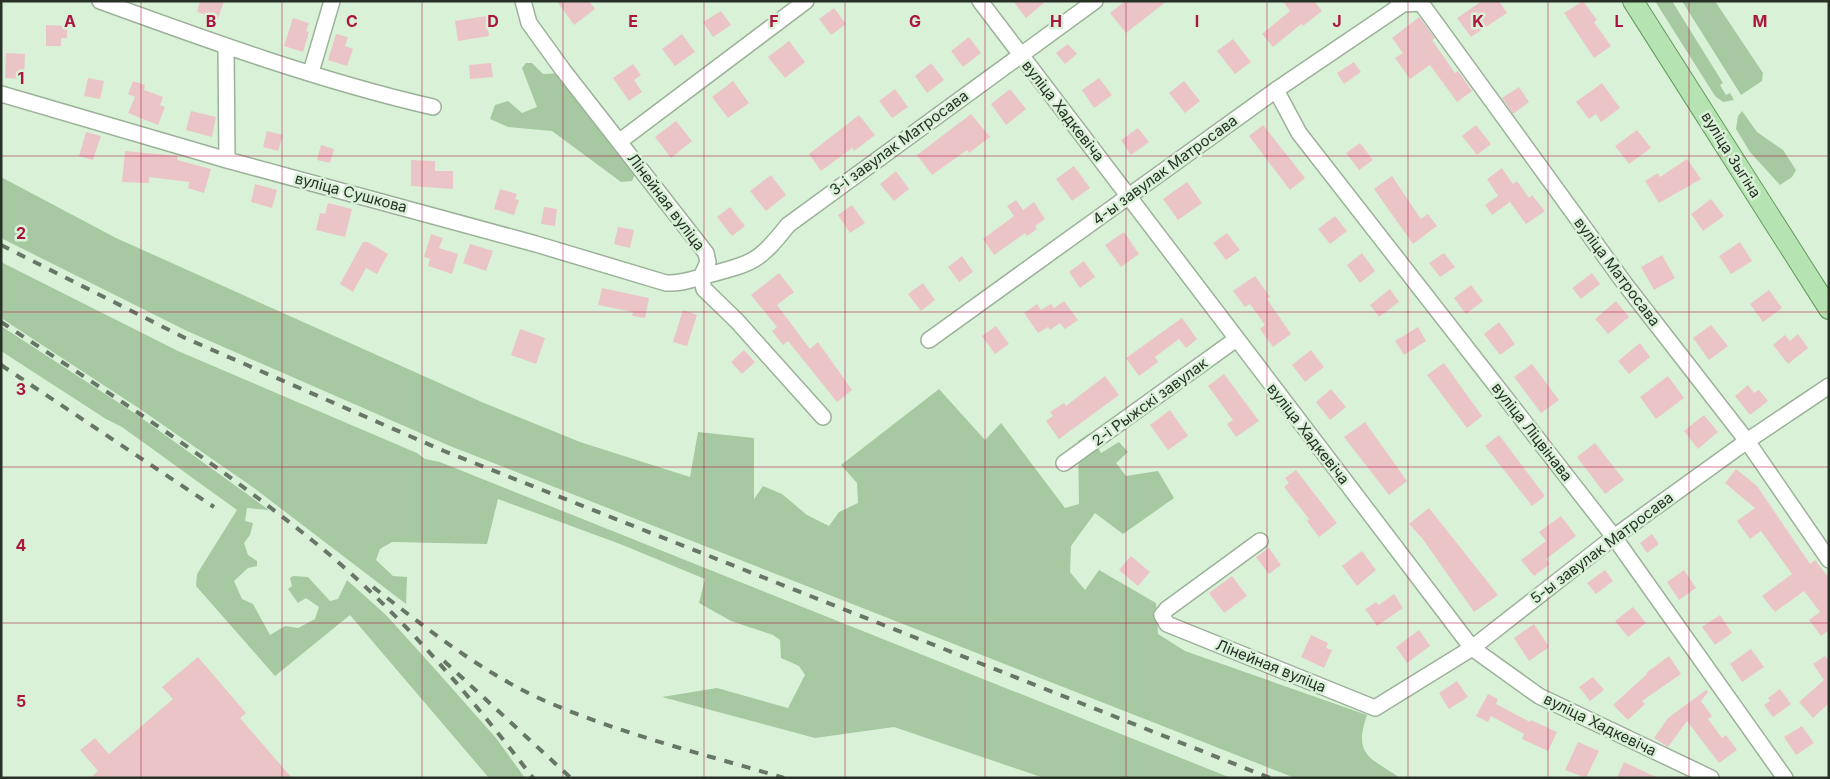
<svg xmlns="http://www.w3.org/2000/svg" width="1830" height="779" viewBox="0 0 1830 779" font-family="Inter,sans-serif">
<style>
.green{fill:#a6c9a2}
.building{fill:#ebc4c7}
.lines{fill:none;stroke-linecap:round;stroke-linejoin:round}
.minor-casing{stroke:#9bb299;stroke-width:18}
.major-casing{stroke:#63995f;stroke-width:22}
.minor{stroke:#fff;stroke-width:15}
.major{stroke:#b5e3b1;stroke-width:20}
.rail{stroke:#677666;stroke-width:4;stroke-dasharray:9 9;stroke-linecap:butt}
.grid{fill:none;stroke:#ab1640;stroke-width:1;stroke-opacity:0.55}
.labels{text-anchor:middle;stroke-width:5;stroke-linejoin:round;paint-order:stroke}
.street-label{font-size:15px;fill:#273126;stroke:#d9f2d7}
.grid-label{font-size:16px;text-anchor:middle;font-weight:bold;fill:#ab1640;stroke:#d9f2d7;stroke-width:5;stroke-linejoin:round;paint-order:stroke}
</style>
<rect width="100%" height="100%" fill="#d9f2d7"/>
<path class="green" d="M1655,1H1672L1723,83L1720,85L1726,95L1730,93L1734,100L1723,102L1715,96Z
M1682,1H1715L1763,73L1762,81L1741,95Z
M526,63H532L543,74L560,73L636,172L632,181L621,182L552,131L508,127L490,119L495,105L508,101L522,113L537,107L522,68Z
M1742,111L1757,132L1783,150L1796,170L1792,177L1780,185L1750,152L1736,129L1738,116Z
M1,177L116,238L484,403L580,442L690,477L698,432L754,438V499L763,486L782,494L807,515L829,526L839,512L858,503L857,483L841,465L939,389L985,440L1001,423L1065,508L1079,504L1078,441L1090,433L1101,453L1119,442L1128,452L1116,463L1126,476L1158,471L1174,498L1123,534L1095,513L1071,546L1070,572L1085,590L1099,570L1156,603L1158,634L1185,651L1367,715C1353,756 1370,757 1400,778H1295L450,446L187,331L1,238Z
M1,262L178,351L417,453L425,459L440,462L1231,778H1044L894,727L815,738L662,697L717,688L788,708L805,675L799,666L781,658L780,640L773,635L731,621L699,603L705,579L620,544L498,499L487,544L392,542L380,549L376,560L393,576L407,577L406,604L254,488L140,409L1,318Z
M1,326L136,414L269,510L247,508L245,521L253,523L250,535L244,543L248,555L257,561V566L248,568L234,581L242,599L253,604L270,635L285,626L298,628L315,619L319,607L306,598L298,603L288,589L292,586L290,578L293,576L308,577L330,601L338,599L347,580L386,615L434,668L496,738L525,778H489L350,615L275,676L196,586L197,574L237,510L122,427L106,419L1,351Z"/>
<path class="building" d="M200,1H224L218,19L197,12Z
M557,1H589L595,9L574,25Z
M1013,1H1046L1026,18Z
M1125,1H1167L1126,33L1110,13Z
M1283,1H1314L1322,11L1303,26L1301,24L1273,47L1262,34L1290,11Z
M1482,1H1499L1507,13L1471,37L1457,18Z
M1583,1L1597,20L1594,22L1611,46L1594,58L1564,13Z
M834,8L846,24L831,35L819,19Z
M721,11L731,25L713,37L703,22Z
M486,16L489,36L458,41L455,21Z
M1419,17L1435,38L1432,40L1455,73L1458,71L1472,91L1457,102L1430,65L1410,79L1395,58L1403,53L1392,38Z
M293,18L309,23L306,31L309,32L303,52L284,46Z
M46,25L67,26V38H61V46H46Z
M336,34L348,37L345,46L353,49L347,66L328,60Z
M682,34L695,52L675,66L662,49Z
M969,37L981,53L963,67L951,51Z
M1233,39L1251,62L1235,74L1217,51Z
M789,41L805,62L785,78L768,57Z
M1068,44L1077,54L1065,64L1056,53Z
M6,53L25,54L24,79L5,78Z
M1354,62L1361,72L1344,84L1337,73Z
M491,63L493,77L470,79L469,65Z
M931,63L944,80L927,93L915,76Z
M633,64L641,75L634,80L642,92L629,101L613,78Z
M88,78L104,81L100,99L84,96Z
M1099,78L1112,95L1094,108L1082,90Z
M133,81L145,85L144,90L163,97L160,105L165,107L158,125L128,113L135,97L128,94Z
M733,81L749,103L728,118L712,97Z
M1184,81L1200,101L1185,113L1169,93Z
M1602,83L1620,108L1601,122L1596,114L1589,119L1576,102Z
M1519,87L1529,102L1513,114L1502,98Z
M895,89L908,107L892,118L879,101Z
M1010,89L1026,109L1006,125L991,104Z
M191,111L216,117L212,137L186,130Z
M971,114L990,137L969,153L967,150L932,175L917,155Z
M859,115L875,135L854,151L852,148L821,171L809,154Z
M676,121L692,141L671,158L655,137Z
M1263,125L1305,178L1290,190L1249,136Z
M1476,125L1491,144L1477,155L1462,136Z
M1138,128L1149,142L1131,155L1121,140Z
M1637,130L1651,148L1629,164L1615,146Z
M267,131L283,135L278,151L263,147Z
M86,132L101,136L93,160L79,156Z
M1360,143L1373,160L1359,170L1346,153Z
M321,145L334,149L330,163L317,160Z
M125,151L178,156L177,160L211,169L204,193L188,188L189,182L149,177V183L122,182Z
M1687,159L1701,179L1659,203L1645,181L1658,173L1660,177Z
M411,160L435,161V171H453V189L411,186Z
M1074,166L1090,188L1072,201L1056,179Z
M1502,168L1513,184L1517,181L1529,198L1532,195L1545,211L1526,224L1510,202L1492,215L1485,205L1498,196L1487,179Z
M896,171L909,189L894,201L880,184Z
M771,175L786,195L766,211L750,191Z
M1392,176L1421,219L1428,214L1437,226L1413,244L1374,189Z
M1187,182L1202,203L1178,220L1163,199Z
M255,184L277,190L272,208L251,202Z
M500,189L517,194L515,199L519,200L514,215L494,209Z
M1711,199L1724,216L1703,231L1691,214Z
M1016,200L1023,210L1034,202L1045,219L1035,226L1037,229L1027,236L1025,233L994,255L983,239L1014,216L1007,206Z
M328,203L352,209L345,237L316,230L320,213L325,214Z
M852,205L865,223L850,233L838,215Z
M544,207L557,209L555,226L541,224Z
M730,207L745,226L732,236L717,217Z
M1335,216L1347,231L1330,244L1318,229Z
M618,227L634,230L630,248L614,244Z
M1124,232L1139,254L1121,267L1105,245Z
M1227,233L1240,250L1226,260L1213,243Z
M431,234L443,238L439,248L458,254L452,274L428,266L430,259L424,257Z
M363,242H368L388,254L377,274L366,268L353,292L340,284Z
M1740,242L1752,261L1731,274L1719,256Z
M470,244L493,251L486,271L463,263Z
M1362,253L1375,271L1360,283L1347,265Z
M1444,253L1455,267L1440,277L1429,263Z
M1662,255L1675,278L1654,290L1641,267Z
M962,256L973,272L959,282L948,267Z
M1084,261L1095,277L1080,288L1069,272Z
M779,273L794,292L777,305L810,349L818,342L852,390L837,402L788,341L783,345L772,331L777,327L751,295Z
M1592,273L1600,284L1581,299L1572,288Z
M1255,276L1270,297L1267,299L1291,334L1273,347L1260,329L1265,325L1250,304L1245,307L1233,291Z
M923,283L935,300L921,311L908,294Z
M1471,285L1483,301L1466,314L1454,298Z
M602,288L649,298L645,318L632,316L633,312L598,305Z
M1390,289L1399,302L1379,317L1370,305Z
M1769,290L1782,308L1763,322L1750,304Z
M1064,301L1078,320L1065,329L1060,323L1050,330L1048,327L1038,333L1024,313L1037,304L1041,310L1051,304L1054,308Z
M1616,301L1629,317L1608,334L1595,319Z
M683,310L697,315L687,346L673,342Z
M1182,318L1197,339L1186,348L1179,339L1155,357L1158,362L1139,376L1126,358Z
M1499,322L1515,344L1500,355L1484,334Z
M1711,325L1728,346L1709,360L1693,338Z
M996,326L1009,344L995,354L982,336Z
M1418,327L1426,341L1404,355L1395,341Z
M520,329L545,338L536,364L511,355Z
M1798,334L1808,348L1788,364L1773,345L1785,335L1790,341Z
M1640,343L1650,357L1629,374L1618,361Z
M744,350L755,362L742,374L731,362Z
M1311,350L1324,367L1305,382L1292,365Z
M1444,363L1482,416L1467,428L1427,375Z
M1532,364L1559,400L1541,413L1514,377Z
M1224,374L1259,421L1236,437L1227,424L1233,420L1208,386Z
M1105,376L1119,395L1059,439L1046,421L1053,416L1050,412L1064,403L1066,406Z
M1668,376L1684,398L1656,419L1640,397Z
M1748,385L1754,393L1759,390L1768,401L1750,415L1735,396Z
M1331,389L1346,407L1330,420L1316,402Z
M1170,410L1188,436L1168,450L1150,425Z
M1704,415L1718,432L1698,449L1684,431Z
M1365,422L1407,481L1389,495L1344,437Z
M1499,435L1545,496L1532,506L1485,446Z
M1595,443L1624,480L1605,494L1577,457Z
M1736,469L1757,486L1810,564L1815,560L1829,578V630L1821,636L1809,620L1820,612L1804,591L1775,612L1762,596L1792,574L1761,531L1750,539L1737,521L1755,508L1725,483Z
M1296,470L1337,523L1319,537L1307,521L1309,519L1284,487L1289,483L1285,478Z
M1429,508L1498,595L1474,612L1422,538L1409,524Z
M1561,516L1576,536L1546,559L1550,564L1534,576L1521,560L1546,541L1539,532Z
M1652,534L1659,544L1647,553L1640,543Z
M1269,548L1281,565L1269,574L1256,557Z
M1362,551L1376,570L1357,586L1342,566Z
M1131,556L1150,572L1138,586L1119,570Z
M1605,570L1613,581L1596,594L1587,583Z
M1684,570L1696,588L1679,600L1667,582Z
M1232,576L1247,596L1224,613L1209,593Z
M1394,594L1403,608L1377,626L1365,609L1376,602L1379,605Z
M1633,607L1646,623L1628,637L1615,621Z
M1720,615L1732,633L1715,645L1702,627Z
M1534,624L1549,647L1529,661L1514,638Z
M1419,630L1430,646L1407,663L1396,647Z
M1311,635L1328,643L1326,648L1332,650L1324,668L1301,657Z
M1751,649L1764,667L1742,682L1730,664Z
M1669,656L1681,674L1642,701L1645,704L1628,720L1613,705L1647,674L1646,673Z
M1825,656L1829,662V703L1813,718L1799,702L1824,680L1813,664Z
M198,657L246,713L240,718L292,778H90L98,771L80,750L95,738L109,754L173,699L162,687Z
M1593,677L1604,690L1590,701L1579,687Z
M1457,681L1468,697L1449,709L1439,693Z
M1780,689L1791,704L1773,717L1764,705L1770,701L1768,698Z
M1706,690L1708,692L1701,701L1712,716L1708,719L1722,738L1726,735L1737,750L1719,763L1687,721L1668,747L1654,738L1668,718Z
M1488,694L1498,699L1496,704L1530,722L1531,720L1557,732L1548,751L1522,739L1524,734L1491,716L1488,722L1476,716Z
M1802,726L1814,743L1796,755L1784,737Z
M1578,742L1599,751L1586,778L1565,770Z
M1624,762L1658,778H1617Z"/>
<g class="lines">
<g class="minor-casing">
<path id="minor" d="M100,1C210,41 320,81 433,107
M523,1L529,23L563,70L706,253L708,262L701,277L704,289L737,321L823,417
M980,1L1472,648L1539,696L1711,778
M1398,1L1403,4L1421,3L1625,284L1747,441L1829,560
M226,47L227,160
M311,72L332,1
M1276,90L1299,133L1614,537L1785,778
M1,94L227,160L536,244L666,283C681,284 693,279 708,275C753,263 759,262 788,225L1095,1
M620,141L806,1
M929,340L1276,90L1403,4
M1064,463L1235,340
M1260,541L1167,609L1162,615L1167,624L1375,708L1472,648L1614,537L1747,441L1829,386"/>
</g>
<g class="major-casing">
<path id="major" d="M1633,1L1829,309"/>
</g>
<use href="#minor" class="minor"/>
<use href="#major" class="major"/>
<path class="rail" d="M1,245L185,338L444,451L1270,778
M1,322C108,392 214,461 313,541C396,608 468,693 533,778
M1,365L214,507
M373,587C426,628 481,672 543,700C620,734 704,754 784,778
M444,661L571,778"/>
</g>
<path class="grid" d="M141,1V778M282,1V778M422,1V778M563,1V778M704,1V778M845,1V778M985,1V778M1126,1V778M1267,1V778M1408,1V778M1548,1V778M1689,1V778M1,156H1829M1,312H1829M1,467H1829M1,623H1829"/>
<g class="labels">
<g class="street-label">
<text transform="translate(1063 111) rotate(52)" y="5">вуліца Хадкевіча</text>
<text transform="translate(899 143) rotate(-36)" y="5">3-і завулак Матросава</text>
<text transform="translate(1731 155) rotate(58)" y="5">вуліца Зыгіна</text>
<text transform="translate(1165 170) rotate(-36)" y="5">4-ы завулак Матросава</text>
<text transform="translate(351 193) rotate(15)" y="5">вуліца Сушкова</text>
<text transform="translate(666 202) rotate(53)" y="5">Лінейная вуліца</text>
<text transform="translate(1617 272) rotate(53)" y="5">вуліца Матросава</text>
<text transform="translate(1150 402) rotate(-36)" y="5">2-і Рыжскі завулак</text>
<text transform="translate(1532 432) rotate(52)" y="5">вуліца Ліцвінава</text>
<text transform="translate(1308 434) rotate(52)" y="5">вуліца Хадкевіча</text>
<text transform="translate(1602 548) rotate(-37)" y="5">5-ы завулак Матросава</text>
<text transform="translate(1271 666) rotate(22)" y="5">Лінейная вуліца</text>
<text transform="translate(1600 725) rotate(26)" y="5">вуліца Хадкевіча</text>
</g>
</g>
<g class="grid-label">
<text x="70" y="27">A</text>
<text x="211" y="27">B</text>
<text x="352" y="27">C</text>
<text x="493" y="27">D</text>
<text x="633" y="27">E</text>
<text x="774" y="27">F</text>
<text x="915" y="27">G</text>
<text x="1056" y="27">H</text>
<text x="1197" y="27">I</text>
<text x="1337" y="27">J</text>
<text x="1478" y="27">K</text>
<text x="1619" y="27">L</text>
<text x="1760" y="27">M</text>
<text x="21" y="84">1</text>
<text x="21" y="239">2</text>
<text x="21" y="395">3</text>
<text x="21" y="551">4</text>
<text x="21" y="707">5</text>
</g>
<rect width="1830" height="779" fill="none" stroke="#273126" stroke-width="5"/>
</svg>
